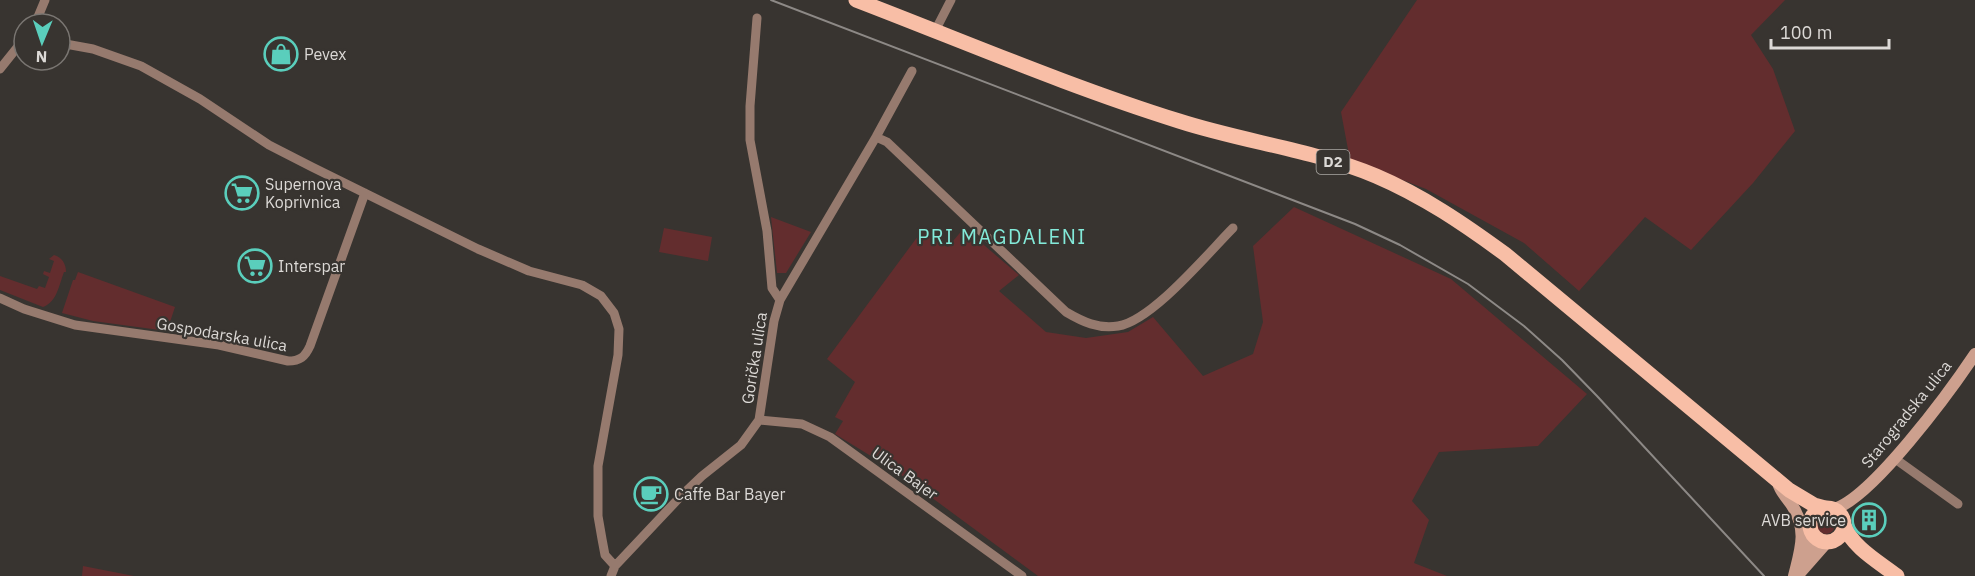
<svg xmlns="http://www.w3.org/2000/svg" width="1975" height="576" viewBox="0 0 1975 576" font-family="'IBM Plex Sans',sans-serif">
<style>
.green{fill:#632d2e}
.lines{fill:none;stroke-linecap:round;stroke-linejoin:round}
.street{stroke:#967a6e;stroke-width:9}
.secondary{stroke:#cda08e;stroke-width:12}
.primary{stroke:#f8bea6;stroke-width:15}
.rail{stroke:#8d8986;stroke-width:2}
.labels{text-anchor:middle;stroke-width:4.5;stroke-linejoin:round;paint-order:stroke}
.shield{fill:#383430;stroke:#aba8a4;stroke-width:1.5}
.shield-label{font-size:15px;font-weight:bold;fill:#dcd9d6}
.poi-label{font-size:16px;fill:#dcd9d6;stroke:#383430;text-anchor:start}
.street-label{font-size:16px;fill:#dcd9d6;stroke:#383430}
.quarter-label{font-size:20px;letter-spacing:1.5px;fill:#83ead9;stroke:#383430}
</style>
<rect width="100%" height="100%" fill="#383430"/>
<path class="green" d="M1417,0H1785L1751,35L1773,69L1795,131L1753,183L1691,250L1645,217L1579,291L1524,243L1426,189L1350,160L1341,112Z
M1294,207L1451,279L1587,394L1538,446L1439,452L1412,501L1429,520L1414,563L1447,576H1038L897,472L835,434L843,421L835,417L855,382L827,359L921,232L948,247L964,228L1019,275L999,291L1046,332L1086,338L1128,332L1153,317L1203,376L1253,354L1263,322L1253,246Z
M771,217L811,232L786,273H777Z
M664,228L712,237L708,261L659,252Z
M54,255C62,257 66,264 66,272H64C59,285 57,302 43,307L0,290V276L37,289L39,286L45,288L49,277L43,274L44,271L50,273L54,261L49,259Z
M78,272L175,307L167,331L93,321L62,313L73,280H75Z
M1817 525a9 9 0 1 1 18 0a9 9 0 1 1-18 0Z
M83,566L134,576H82Z"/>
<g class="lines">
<path class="street" d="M757,18L750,106V140L767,231L772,288L780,300
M35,24L45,0
M935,31L951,0
M60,43L93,49L141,66L200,99L269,145L312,167L478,249L529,271L582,285L601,296L614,313L619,329L618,355L598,466V516L602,539L605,555L615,566
M0,69L24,39
M876,137L887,142L1066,312C1083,322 1098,329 1118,326C1152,321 1208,253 1233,228
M0,298L24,309L75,325L219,345L288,361C300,361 305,357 310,346L365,193
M759,420L802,424L830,437L1022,576
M1894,458L1958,504
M611,576L615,566L681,496L702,476L741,445L759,420L774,321L780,300L876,137L912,71"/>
<path class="secondary" d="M1778,483C1781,493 1788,499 1793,507C1808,531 1800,551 1794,576
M1834,509C1872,498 1951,390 1975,354
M1807,559L1812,545L1813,534
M1798,575L1827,542"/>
<path class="primary" d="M856,0C963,41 1070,87 1179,121C1244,142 1314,150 1376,176C1423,196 1464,224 1505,254L1789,490L1814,505L1825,508
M1810 525a17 17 0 1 1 34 0a17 17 0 1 1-34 0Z
M1844,525C1852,547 1879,562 1897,576"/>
<path class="rail" d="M771,0L1355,224L1400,245L1468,284L1524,326L1562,360L1597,396L1764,576"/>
</g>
<defs>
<g id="shop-ring" transform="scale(1.725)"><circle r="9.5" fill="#383430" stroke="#5acebc" stroke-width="1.5"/><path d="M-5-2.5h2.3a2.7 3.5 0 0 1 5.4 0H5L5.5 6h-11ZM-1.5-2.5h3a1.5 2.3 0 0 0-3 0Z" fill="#5acebc"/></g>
<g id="supermarket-ring" transform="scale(1.725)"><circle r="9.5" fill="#383430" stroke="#5acebc" stroke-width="1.5"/><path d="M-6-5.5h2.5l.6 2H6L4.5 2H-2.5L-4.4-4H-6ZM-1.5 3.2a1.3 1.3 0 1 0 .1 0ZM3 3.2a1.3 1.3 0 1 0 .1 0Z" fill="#5acebc"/></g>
<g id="cafe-ring" transform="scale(1.725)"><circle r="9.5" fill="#383430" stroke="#5acebc" stroke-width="1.5"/><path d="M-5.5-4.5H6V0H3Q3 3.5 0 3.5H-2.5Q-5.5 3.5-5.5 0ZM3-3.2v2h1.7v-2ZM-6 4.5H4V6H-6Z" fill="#5acebc"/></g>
<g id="building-ring" transform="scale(1.725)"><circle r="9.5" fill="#383430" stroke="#5acebc" stroke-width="1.5"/><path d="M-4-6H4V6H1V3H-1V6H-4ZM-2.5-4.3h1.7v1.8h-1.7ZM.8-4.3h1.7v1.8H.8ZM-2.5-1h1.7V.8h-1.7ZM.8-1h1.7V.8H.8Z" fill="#5acebc"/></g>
</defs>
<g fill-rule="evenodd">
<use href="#shop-ring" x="281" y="54"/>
<use href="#supermarket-ring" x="242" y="193"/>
<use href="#supermarket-ring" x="255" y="266"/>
<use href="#cafe-ring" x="651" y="494"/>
<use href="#building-ring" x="1869" y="520"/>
</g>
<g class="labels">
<rect class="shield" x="1316.5" y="150" width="33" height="24" rx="4.5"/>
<g class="shield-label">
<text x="1333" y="167">D2</text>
</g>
<g class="poi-label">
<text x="304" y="60">Pevex</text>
<text x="265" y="190">Supernova<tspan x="265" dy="18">Koprivnica</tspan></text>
<text x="278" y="272">Interspar</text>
<text x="674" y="500">Caffe Bar Bayer</text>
<text x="1846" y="526" text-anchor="end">AVB service</text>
</g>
<g class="street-label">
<text transform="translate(222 334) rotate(10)" y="6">Gospodarska ulica</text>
<text transform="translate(754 358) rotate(-81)" y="6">Gorička ulica</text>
<text transform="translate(1906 414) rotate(-51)" y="6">Starogradska ulica</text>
<text transform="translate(905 473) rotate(36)" y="6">Ulica Bajer</text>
</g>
<g class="quarter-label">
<text x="1002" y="244">PRI MAGDALENI</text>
</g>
</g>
<g transform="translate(42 42) rotate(182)"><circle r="28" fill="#383430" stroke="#7a7672" stroke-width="1.5"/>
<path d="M0-4.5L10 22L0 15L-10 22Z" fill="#5acebc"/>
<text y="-9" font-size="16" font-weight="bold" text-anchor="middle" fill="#dcd9d6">N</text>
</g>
<path d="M1771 39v9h118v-9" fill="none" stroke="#dcd9d6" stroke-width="3"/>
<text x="1780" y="39" font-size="18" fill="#dcd9d6" stroke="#383430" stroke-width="4.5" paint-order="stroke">100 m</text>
</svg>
